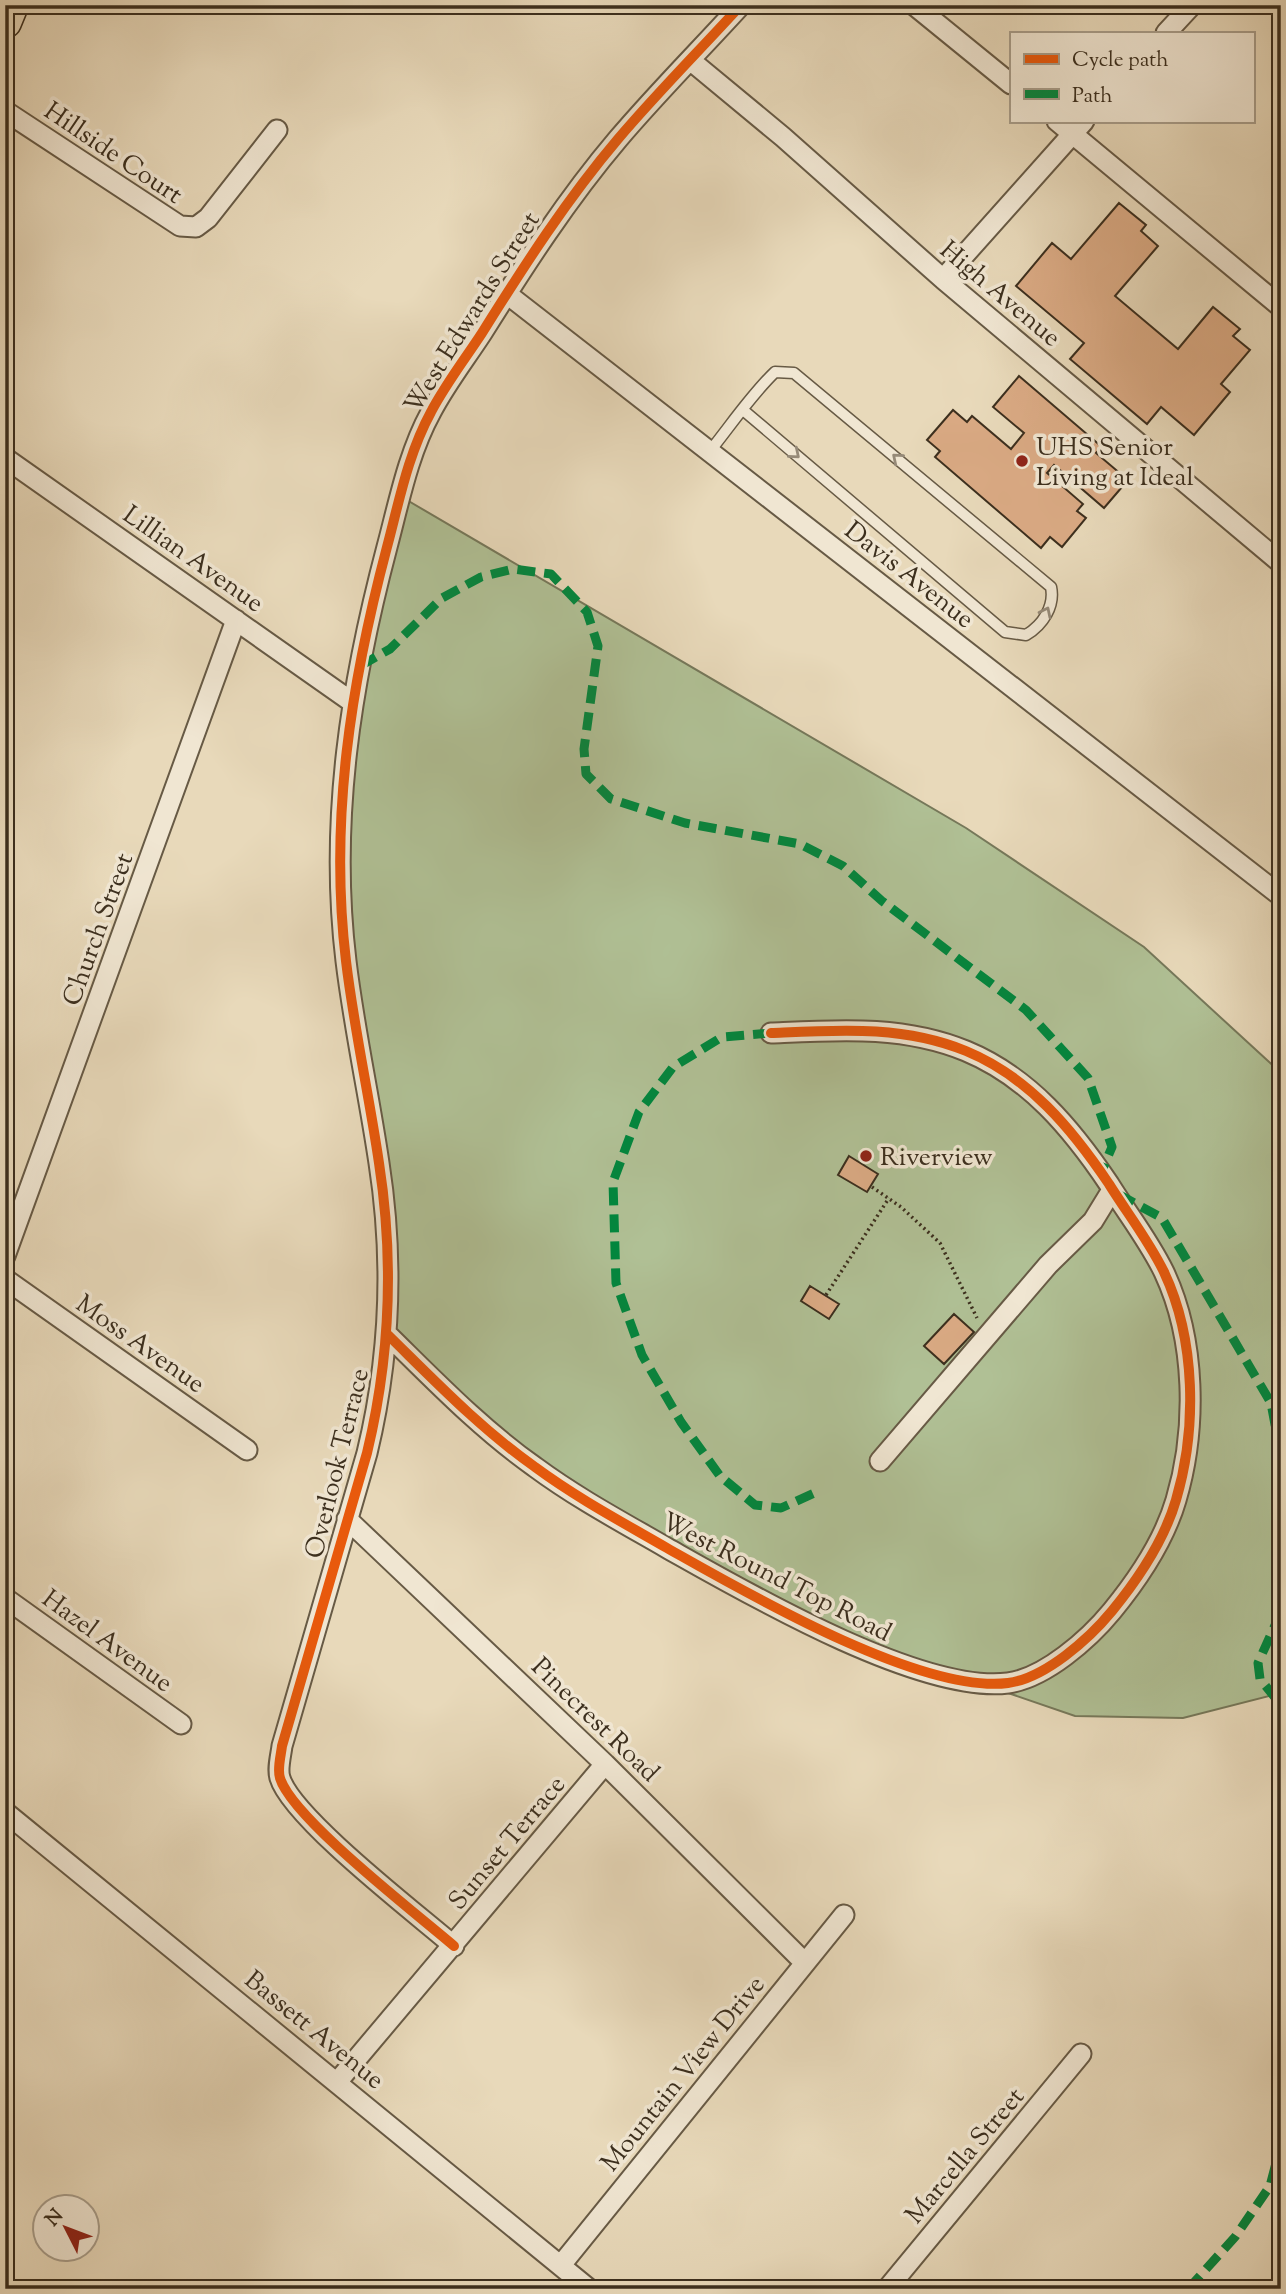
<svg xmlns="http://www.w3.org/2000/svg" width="1286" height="2294" viewBox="0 0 1286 2294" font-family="'Sorts Mill Goudy',serif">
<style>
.green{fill:#b0c095;stroke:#76785a;stroke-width:2}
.building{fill:#daaa84;stroke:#3c2f1e;stroke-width:2}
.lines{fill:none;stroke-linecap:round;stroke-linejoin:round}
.lane-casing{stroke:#675a45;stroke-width:13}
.street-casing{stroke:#675a45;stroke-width:23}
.primary-casing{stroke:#3c2f1e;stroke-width:35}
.path{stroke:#3c2f1e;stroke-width:3.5;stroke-dasharray:2 3.5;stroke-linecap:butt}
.lane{stroke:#f0e6d2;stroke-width:10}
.street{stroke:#f0e6d2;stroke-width:19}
.primary{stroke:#e8d9ba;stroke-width:32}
.quiet{stroke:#00873e;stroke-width:9;stroke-dasharray:18 9;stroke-linecap:butt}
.cycleway-casing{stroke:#f0e6d2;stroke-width:15}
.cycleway{stroke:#e8590c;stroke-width:10}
.oneway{stroke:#968a78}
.poi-dot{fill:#8f2418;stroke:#f0e6d2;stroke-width:2.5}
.labels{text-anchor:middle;stroke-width:7;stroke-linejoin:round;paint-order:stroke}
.street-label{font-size:26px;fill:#3c2f1e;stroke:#f0e6d2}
.poi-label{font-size:26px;fill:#3c2f1e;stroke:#f0e6d2;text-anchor:start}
</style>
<rect width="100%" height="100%" fill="#e8d9ba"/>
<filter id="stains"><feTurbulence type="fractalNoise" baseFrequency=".00286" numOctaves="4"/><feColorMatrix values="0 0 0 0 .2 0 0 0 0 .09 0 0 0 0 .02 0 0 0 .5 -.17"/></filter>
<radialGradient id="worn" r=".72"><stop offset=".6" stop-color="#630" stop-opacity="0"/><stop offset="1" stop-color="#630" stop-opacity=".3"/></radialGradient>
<path class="green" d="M400,496L966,828L1144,947L1281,1073V1693L1183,1718L1075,1716L822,1629L581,1499L388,1335L380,1167L346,961L352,702Z"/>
<path class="building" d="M1119,203L1146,225L1141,231L1158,246L1115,296L1178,349L1213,307L1240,329L1233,336L1250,350L1221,384L1230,392L1194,435L1161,407L1147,424L1070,359L1084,343L1016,286L1052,243L1071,259Z
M1019,376L1102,447L1096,453L1128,480L1104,508L1054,465L1047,473L1083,504L1077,511L1086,518L1062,547L1050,537L1041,548L935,457L940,451L927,440L953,410L967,422L972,416L1011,449L1024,433L993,407Z
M849,1156L878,1174L867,1192L838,1175Z
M810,1286L839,1304L829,1319L801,1301Z
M954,1314L974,1332L944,1364L924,1346Z"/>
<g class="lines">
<g class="lane-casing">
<path id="lane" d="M710,451C731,425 751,395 775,372L794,373L1051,587C1055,606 1043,625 1026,635L1005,632L743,410"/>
</g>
<g class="street-casing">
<path id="street" d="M914,5L1011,84
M1166,33L1192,5
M690,60L783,137L943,279L1281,563
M5,111L180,226L196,227L208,218L277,130
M1057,121L1281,307
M943,279L1084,121
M507,294L1281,896
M5,458L352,702
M5,1256L236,620
M5,1279L247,1450
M388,1335C435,1381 481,1429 535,1467C577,1498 622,1522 667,1548C745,1592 920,1694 1008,1683C1045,1678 1089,1639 1112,1611C1139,1578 1164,1541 1176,1500C1197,1429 1196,1340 1164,1272C1149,1241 1127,1213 1109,1184C1072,1129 1029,1077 966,1051C903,1025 838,1030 771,1033
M880,1461L1048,1265L1093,1221L1112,1190
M347,1519L605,1764L804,1962
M5,1598L181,1724
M5,1812L589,2289
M454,1946C417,1914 292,1818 280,1778C277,1769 281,1755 282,1746L367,1453C390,1358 394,1260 379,1163C369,1095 354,1028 346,961C329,820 351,683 387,547C399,502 408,454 431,412C445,385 465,359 482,333C524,266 567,199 618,139C657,93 700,50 741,5
M338,2081L605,1764
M561,2265L844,1915
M887,2289L1081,2054"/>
</g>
<g class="primary-casing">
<path id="primary" d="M5,22L12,5"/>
</g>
<path class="path" d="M872,1187L901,1207L940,1243L977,1318
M826,1295L889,1198"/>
<use href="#lane" class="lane"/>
<use href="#street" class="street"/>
<use href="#primary" class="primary"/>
<path class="quiet" d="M360,666L390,649L442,598L481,577L513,569L551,574L587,612L598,646L584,749L586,774L611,799L685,823L800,844L843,866L882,901L1026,1010L1088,1078L1112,1147L1101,1173
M771,1033L722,1037L673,1067L639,1112L613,1182L616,1283L642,1355L681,1422L720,1476L755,1505L781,1508L819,1491
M1118,1194L1162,1218L1271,1403L1281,1457
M1281,1612L1258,1663L1260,1679L1281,1705
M1188,2289L1235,2237L1270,2186L1281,2144"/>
<g class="cycleway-casing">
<path id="cycleway" d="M388,1335C435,1381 481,1429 535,1467C577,1498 622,1522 667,1548C745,1592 920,1694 1008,1683C1045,1678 1089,1639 1112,1611C1139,1578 1164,1541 1176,1500C1197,1429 1196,1340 1164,1272C1149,1241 1127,1213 1109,1184C1072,1129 1029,1077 966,1051C903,1025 838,1030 771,1033
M454,1946C417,1914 292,1818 280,1778C277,1769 281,1755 282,1746L367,1453C390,1358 394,1260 379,1163C369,1095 354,1028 346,961C329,820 351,683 387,547C399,502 408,454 431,412C445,385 465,359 482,333C524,266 567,199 618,139C657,93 700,50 741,5"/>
</g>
<use href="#cycleway" class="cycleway"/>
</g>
<defs><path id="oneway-chevron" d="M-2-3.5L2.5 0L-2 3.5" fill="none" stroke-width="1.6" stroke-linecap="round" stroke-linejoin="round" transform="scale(1.75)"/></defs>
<g class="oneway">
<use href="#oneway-chevron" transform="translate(795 454) rotate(40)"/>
<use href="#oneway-chevron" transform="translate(897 458) rotate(-140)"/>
<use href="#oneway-chevron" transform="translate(1046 612) rotate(-64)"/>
</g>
<g class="poi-dot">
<circle cx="1022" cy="461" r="7"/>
<circle cx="866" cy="1156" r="7"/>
</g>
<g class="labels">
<g class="street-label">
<text transform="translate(114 152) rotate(34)" y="9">Hillside Court</text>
<text transform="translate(1001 293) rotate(40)" y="9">High Avenue</text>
<text transform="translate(471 312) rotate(-58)" y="9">West Edwards Street</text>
<text transform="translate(194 558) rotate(35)" y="9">Lillian Avenue</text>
<text transform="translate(910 574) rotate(38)" y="9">Davis Avenue</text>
<text transform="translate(97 929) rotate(-70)" y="9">Church Street</text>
<text transform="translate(141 1343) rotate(35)" y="9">Moss Avenue</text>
<text transform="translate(336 1463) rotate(-76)" y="9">Overlook Terrace</text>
<text transform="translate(777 1576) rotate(27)" y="9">West Round Top Road</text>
<text transform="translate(108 1640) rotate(36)" y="9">Hazel Avenue</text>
<text transform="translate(596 1719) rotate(44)" y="9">Pinecrest Road</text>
<text transform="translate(506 1842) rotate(-50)" y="9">Sunset Terrace</text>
<text transform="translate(315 2029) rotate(39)" y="9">Bassett Avenue</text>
<text transform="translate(682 2073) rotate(-51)" y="9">Mountain View Drive</text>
<text transform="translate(964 2155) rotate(-50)" y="9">Marcella Street</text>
</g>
<g class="poi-label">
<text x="1036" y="455">UHS Senior<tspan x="1036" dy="30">Living at Ideal</tspan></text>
<text x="880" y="1165">Riverview</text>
</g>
</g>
<rect width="1286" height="2294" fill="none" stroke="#e8d9ba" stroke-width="28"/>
<rect x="7" y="7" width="1272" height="2280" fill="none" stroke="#3c2f1e" stroke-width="3.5"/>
<rect x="14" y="14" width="1258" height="2266" fill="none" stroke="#3c2f1e" stroke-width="2"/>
<rect x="1010" y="32" width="245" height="91" fill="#f0e6d2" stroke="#a89d8a" stroke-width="2"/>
<rect x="1024" y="54" width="35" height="10" fill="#e8590c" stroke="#a89d8a" stroke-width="2"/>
<text x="1072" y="66" font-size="21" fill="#3c2f1e">Cycle path</text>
<rect x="1024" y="89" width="35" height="10" fill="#00873e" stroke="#a89d8a" stroke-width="2"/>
<text x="1072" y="102" font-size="21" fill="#3c2f1e">Path</text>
<g transform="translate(66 2228) rotate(312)"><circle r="33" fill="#f0e6d2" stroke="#a89d8a" stroke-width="2"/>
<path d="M0-5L12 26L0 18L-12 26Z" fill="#8f2418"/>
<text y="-10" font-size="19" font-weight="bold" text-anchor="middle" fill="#3c2f1e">N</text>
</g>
<rect width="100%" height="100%" filter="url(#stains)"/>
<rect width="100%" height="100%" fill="url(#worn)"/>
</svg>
